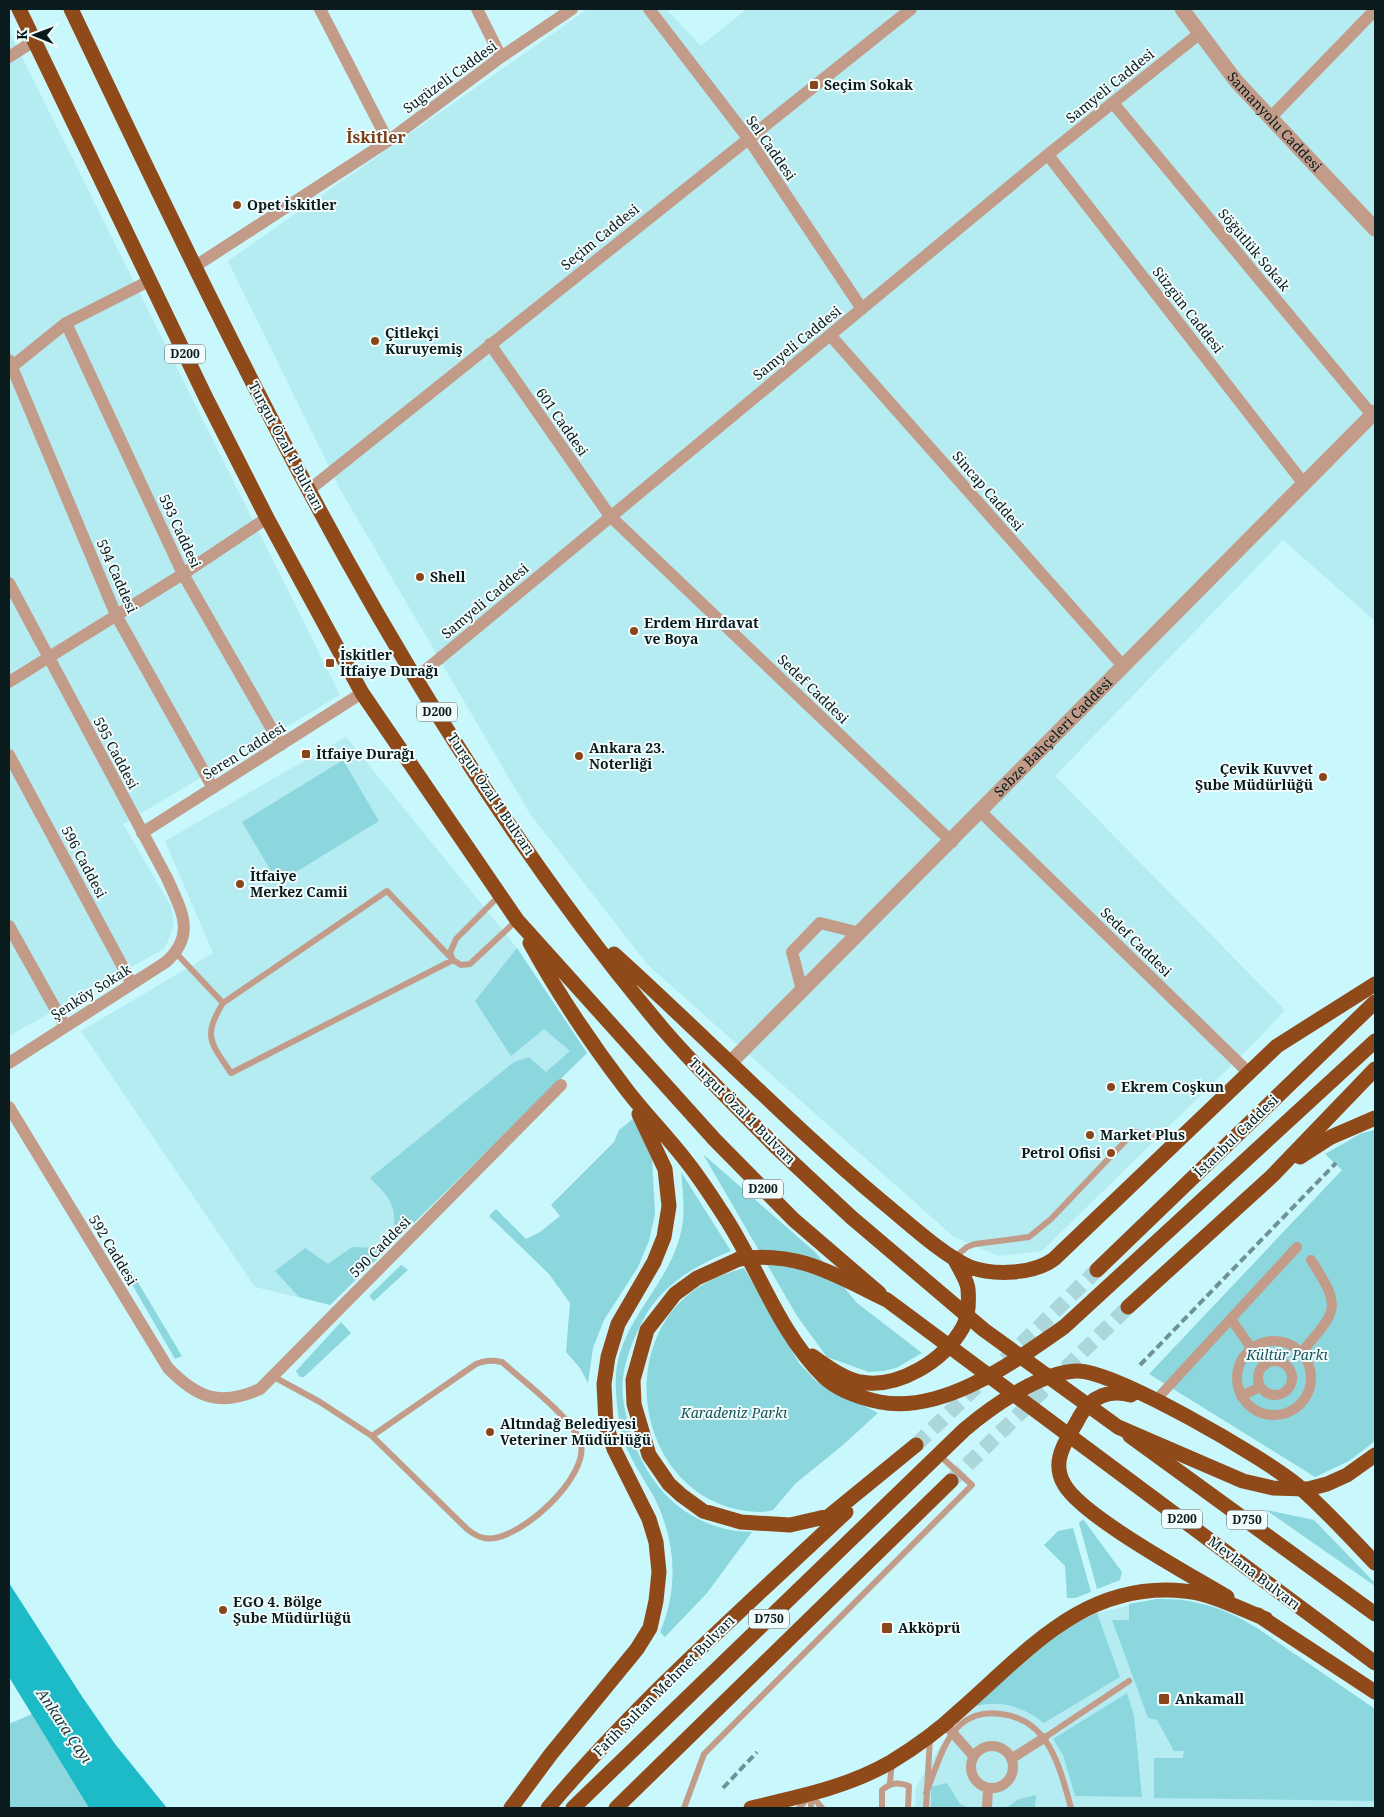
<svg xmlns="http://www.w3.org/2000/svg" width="1384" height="1817" viewBox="0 0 1384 1817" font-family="'Noto Serif',serif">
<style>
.built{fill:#b4ecf2}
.green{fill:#8cd6de}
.water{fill:#1dbbc8}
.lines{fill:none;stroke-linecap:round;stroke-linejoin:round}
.trunk-tunnel{stroke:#abd6da;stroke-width:15;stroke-dasharray:15 8;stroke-linecap:butt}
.service{stroke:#c29c88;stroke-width:6}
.pedestrian{stroke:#c29c88;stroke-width:10}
.minor{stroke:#c29c88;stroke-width:12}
.tertiary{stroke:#c29c88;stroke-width:15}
.trunk{stroke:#904a1a;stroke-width:15}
.rail{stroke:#719295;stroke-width:4;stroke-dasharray:8 4;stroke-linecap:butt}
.trunk-bridge{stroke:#904a1a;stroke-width:15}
.poi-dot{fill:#8a461b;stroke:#f3fcfd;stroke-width:2}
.labels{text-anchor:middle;stroke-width:4;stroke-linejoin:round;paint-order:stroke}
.shield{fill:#f3fcfd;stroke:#4f5e60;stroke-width:1}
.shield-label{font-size:12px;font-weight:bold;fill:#091b1c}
.street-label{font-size:14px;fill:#091b1c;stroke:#f3fcfd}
.poi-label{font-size:14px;font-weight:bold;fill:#091b1c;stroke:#f3fcfd;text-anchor:start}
.park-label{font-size:14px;font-style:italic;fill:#19545a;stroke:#f3fcfd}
.water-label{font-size:15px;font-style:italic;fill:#1e3538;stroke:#f3fcfd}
.quarter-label{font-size:16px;font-weight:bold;fill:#7a3c14;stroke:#f3fcfd}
</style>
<rect width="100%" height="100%" fill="#c8f7fc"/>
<path class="built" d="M588,9H666L701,46L747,9H1375V621L1283,540L1055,776L1285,1010L1256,1041L1042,1251L999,1256L954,1237L648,965L530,814L340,489L228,261Z
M9,31L340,695L123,824L171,906L174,926L165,948L9,1036Z
M346,737L517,948L587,1053L330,1305L255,1287L81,1031L213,953L165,841Z
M1157,1599H1179L1215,1606L1237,1616L1257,1628L1375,1709V1808H915L916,1787L945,1739L976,1706L1097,1613Z"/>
<path class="green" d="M343,760L379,821L278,883L242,822Z
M517,948L587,1053L330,1305L299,1297L275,1271L305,1248L328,1264L352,1247C374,1248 378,1249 393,1232C398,1205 388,1196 370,1178L514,1062L529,1057L546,1072L570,1051L544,1029L511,1056L475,1001Z
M634,1118L652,1157L655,1214L649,1241L638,1267L604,1320L593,1348L588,1383L580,1368L566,1352L570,1303L549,1274L489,1216L496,1209L526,1239L540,1232L560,1216L551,1205L614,1142L619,1130Z
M1375,1130V1441L1349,1461L1315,1477L1149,1374L1342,1170L1325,1154L1362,1133Z
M703,1154L815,1252L857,1303L922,1353L896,1368L883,1371L869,1372L827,1357L797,1316Z
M681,1172L731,1251C694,1266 659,1286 641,1324C633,1340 625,1360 623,1378C621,1394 625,1412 629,1427C645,1486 688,1531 752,1532L707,1593L665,1637L660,1632C679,1588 676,1540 654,1497C644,1479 632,1462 625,1444C619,1427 617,1408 616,1391C611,1327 665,1293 680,1236C686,1215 683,1193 681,1172Z
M127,1264L182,1356L175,1359L122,1267Z
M401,1265L408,1270L374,1301L369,1296Z
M744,1268L799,1363L816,1381L878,1413L843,1445L796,1483L773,1510C759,1514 742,1511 728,1507C651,1483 624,1383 667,1318C685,1291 714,1276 744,1268Z
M341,1322L351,1333L304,1377H300L296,1371Z
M1266,1510L1314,1520L1375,1583V1586Z
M1083,1519L1122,1572L1120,1580L1097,1589L1079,1523Z
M1073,1528L1091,1592L1075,1598H1067L1065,1566L1044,1545L1058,1531Z
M1157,1599C1195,1598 1225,1609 1257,1628L1375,1709V1801L1154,1798V1758H1183L1184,1751H1174L1157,1720L1148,1718L1112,1620H1129V1604Z
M1097,1613L1120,1677L1044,1723C1023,1707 1002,1700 976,1706C1012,1671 1049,1632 1097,1613Z
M1127,1693L1134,1716L1142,1797L1075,1796L1063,1755L1053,1739Z
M32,1714L89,1808H9V1724Z
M947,1783L960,1804L969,1808H931V1787Z
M1036,1795L1035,1808H1006L1019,1799Z"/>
<path class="water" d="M9,1583L83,1698L115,1744L167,1808H89L9,1677Z"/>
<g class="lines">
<path class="trunk-tunnel" d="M1005,1360L1097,1270
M916,1445L984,1379
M951,1481L1128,1307"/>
<path class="service" d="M387,891L453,960L231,1073C211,1043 202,1036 223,1003Z
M499,896L456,939L450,953L453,960L461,965L470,964L517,920
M176,953L223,1003
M954,1258L967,1247L975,1244L1029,1237L1051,1219L1134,1132L1176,1140
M274,1377L320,1402L372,1436L467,1529C472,1533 477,1537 484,1538C517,1545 593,1474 580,1441C570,1416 522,1380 502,1362C492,1360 486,1360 476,1364L372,1436
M1044,1738L1129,1681
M890,1783L892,1762
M926,1793C935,1772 943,1739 961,1724C972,1715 987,1712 1001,1714C1049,1719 1060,1768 1071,1808
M811,1795L822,1808
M684,1808L704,1754L972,1485L939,1455
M799,1808L809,1797
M811,1808V1795
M882,1808V1790C892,1782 898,1782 909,1786L908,1808
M926,1808L930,1738"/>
<path class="pedestrian" d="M1231,1319L1252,1349
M1237 1378a37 37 0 1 1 74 0a37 37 0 1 1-74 0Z
M1256,1346L1265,1365
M1301,1353C1337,1310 1343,1309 1311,1260
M1258 1378a17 17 0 1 1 34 0a17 17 0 1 1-34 0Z
M1241,1396L1260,1387
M1155,1401L1297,1247
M945,1724L973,1756
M971 1767a21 21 0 1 1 42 0a21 21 0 1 1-42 0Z
M1011,1759L1044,1738
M987,1808L988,1788"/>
<path class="minor" d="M320,9L388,141
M477,9L501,57
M649,9L748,138L862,309
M9,57L34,41
M1113,103L1372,415
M1270,118L1375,10
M1048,155L1304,484
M194,267L388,141L501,57L572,9
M66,323L183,574L281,745
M830,335L1124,667
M490,344L610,516L952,842
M9,360L116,615L213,788
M9,369L66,323L149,281
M309,490L911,9
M9,583L167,878C181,910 197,934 166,962L9,1063
M416,678L1051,152L1199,34
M9,682L183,574L267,518
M9,755L132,984
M981,812L1249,1073
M142,833L362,693
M9,926L65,1026
M802,990L792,952L820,923L860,933
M9,1107L168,1368C197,1398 220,1407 260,1389L561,1085"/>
<g class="tertiary">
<path id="s1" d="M1182,9L1236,81L1375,229"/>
<path id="s2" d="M730,1063L1375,412"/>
</g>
<path class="trunk" d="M19,9L206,398L267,518L362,693L517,920L715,1140L794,1220L879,1293
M71,9C240,363 408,726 663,1029C698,1070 737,1107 775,1146
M530,943C558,994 590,1042 626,1089C645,1114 668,1137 687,1162C699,1177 710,1194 721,1211C757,1264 777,1330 823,1376C837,1390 861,1398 880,1402C944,1414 1015,1361 1064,1327L1375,1041
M614,954C705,1036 790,1125 885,1204C907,1222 945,1257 970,1267C995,1276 1034,1274 1054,1259L1277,1046L1375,984
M1300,1157L1331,1137L1375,1118
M739,1259L697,1278L675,1294L647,1330L633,1380L634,1404L649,1455L669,1484L681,1495L703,1511L741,1522L790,1525L829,1516L916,1445
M1097,1270L1375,1002
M1128,1307L1272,1176L1375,1069
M812,1356C827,1366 842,1378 860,1382C898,1389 944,1361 963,1327C968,1317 969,1301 968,1289C967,1279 958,1267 954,1258
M1131,1395C1111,1389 1091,1396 1080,1416C1073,1430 1057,1451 1059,1468C1059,1472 1061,1479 1063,1482C1077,1514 1194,1577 1227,1597
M1130,1436L1375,1614
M1258,1615L1375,1692
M511,1808L551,1754L637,1649L650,1628L656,1601L659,1572L656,1542L649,1519L614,1449L606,1425L604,1384L608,1357L618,1324L654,1262L664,1237L669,1206L665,1169L639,1114
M548,1808C636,1703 746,1606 846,1512
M573,1808L964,1430C991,1407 1040,1372 1077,1371C1114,1370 1265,1458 1297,1485C1325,1509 1350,1537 1375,1563
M616,1808L951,1481
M751,1808C798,1797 848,1787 891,1762C914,1748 938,1731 958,1712C1026,1653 1083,1581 1184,1591C1211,1593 1240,1609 1266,1619"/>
<path class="rail" d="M1140,1365L1336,1163
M723,1788L757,1752"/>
<path class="trunk-bridge" d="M775,1146L851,1217L984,1330L1118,1427L1243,1481L1273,1488L1308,1489L1327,1484L1347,1475L1375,1455
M739,1259C798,1250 837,1276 887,1300L1375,1663"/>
</g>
<g class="poi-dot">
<rect x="809" y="80" width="10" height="10" rx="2.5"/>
<circle cx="237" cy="205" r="5"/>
<circle cx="375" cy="341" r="5"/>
<circle cx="420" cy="577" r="5"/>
<circle cx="634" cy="631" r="5"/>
<rect x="325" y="658" width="10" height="10" rx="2.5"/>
<rect x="301" y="749" width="10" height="10" rx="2.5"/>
<circle cx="579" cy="756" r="5"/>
<circle cx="1323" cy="777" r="5"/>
<circle cx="240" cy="884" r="5"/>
<circle cx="1111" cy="1087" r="5"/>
<circle cx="1090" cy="1135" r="5"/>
<circle cx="1111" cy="1153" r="5"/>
<circle cx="490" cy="1432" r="5"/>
<circle cx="223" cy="1610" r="5"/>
<rect x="881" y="1622" width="12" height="12" rx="2.5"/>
<rect x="1158" y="1693" width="12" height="12" rx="2.5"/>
</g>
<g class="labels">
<g class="shield">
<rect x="165" y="344.5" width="40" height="19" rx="4"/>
<rect x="417" y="702.5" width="40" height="19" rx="4"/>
<rect x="743" y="1179.5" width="40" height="19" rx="4"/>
<rect x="1162" y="1509.5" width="40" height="19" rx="4"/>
<rect x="1227" y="1510.5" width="40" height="19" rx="4"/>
<rect x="749" y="1609.5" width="40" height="19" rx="4"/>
</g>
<g class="shield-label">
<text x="185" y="358">D200</text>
<text x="437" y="716">D200</text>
<text x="763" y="1193">D200</text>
<text x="1182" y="1523">D200</text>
<text x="1247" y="1524">D750</text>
<text x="769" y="1623">D750</text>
</g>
<g class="street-label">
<text transform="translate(450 77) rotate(-36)" y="5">Sugüzeli Caddesi</text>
<text transform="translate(1110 86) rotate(-39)" y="5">Samyeli Caddesi</text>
<text dy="5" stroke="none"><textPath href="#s1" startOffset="146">Samanyolu Caddesi</textPath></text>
<text transform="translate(771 148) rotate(55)" y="5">Sel Caddesi</text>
<text transform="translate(600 237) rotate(-39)" y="5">Seçim Caddesi</text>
<text transform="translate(1254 250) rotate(50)" y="5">Söğütlük Sokak</text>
<text transform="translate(1188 310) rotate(52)" y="5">Süzgün Caddesi</text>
<text transform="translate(797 343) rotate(-39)" y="5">Samyeli Caddesi</text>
<text transform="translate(562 422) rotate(55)" y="5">601 Caddesi</text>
<text transform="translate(286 446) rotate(62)" y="5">Turgut Özal 1 Bulvarı</text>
<text transform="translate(988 491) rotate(49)" y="5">Sincap Caddesi</text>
<text transform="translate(180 531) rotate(65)" y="5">593 Caddesi</text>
<text transform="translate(117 576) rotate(66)" y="5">594 Caddesi</text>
<text transform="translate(485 601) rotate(-40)" y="5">Samyeli Caddesi</text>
<text transform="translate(813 689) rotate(44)" y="5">Sedef Caddesi</text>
<text dy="5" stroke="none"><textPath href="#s2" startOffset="459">Sebze Bahçeleri Caddesi</textPath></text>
<text transform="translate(244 751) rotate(-32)" y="5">Seren Caddesi</text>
<text transform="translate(116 753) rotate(62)" y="5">595 Caddesi</text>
<text transform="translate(491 794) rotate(56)" y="5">Turgut Özal 1 Bulvarı</text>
<text transform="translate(84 862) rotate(62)" y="5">596 Caddesi</text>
<text transform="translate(1136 942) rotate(44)" y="5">Sedef Caddesi</text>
<text transform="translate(91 992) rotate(-32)" y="5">Şenköy Sokak</text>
<text transform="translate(742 1111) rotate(45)" y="5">Turgut Özal 1 Bulvarı</text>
<text transform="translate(1236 1136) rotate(-44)" y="5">İstanbul Caddesi</text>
<text transform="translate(380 1247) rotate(-45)" y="5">590 Caddesi</text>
<text transform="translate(113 1250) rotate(59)" y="5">592 Caddesi</text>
<text transform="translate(1254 1573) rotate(37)" y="5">Mevlana Bulvarı</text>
<text transform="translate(664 1686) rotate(-45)" y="5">Fatih Sultan Mehmet Bulvarı</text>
</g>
<g class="poi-label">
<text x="824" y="90">Seçim Sokak</text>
<text x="247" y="210">Opet İskitler</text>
<text x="385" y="338">Çitlekçi<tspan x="385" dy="16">Kuruyemiş</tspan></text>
<text x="430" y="582">Shell</text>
<text x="644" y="628">Erdem Hırdavat<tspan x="644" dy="16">ve Boya</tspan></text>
<text x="340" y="660">İskitler<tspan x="340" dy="16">İtfaiye Durağı</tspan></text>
<text x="589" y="753">Ankara 23.<tspan x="589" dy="16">Noterliği</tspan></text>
<text x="316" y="759">İtfaiye Durağı</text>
<text x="1313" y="774" text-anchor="end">Çevik Kuvvet<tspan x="1313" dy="16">Şube Müdürlüğü</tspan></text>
<text x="250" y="881">İtfaiye<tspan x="250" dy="16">Merkez Camii</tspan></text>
<text x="1121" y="1092">Ekrem Coşkun</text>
<text x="1100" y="1140">Market Plus</text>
<text x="1101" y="1158" text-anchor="end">Petrol Ofisi</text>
<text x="500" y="1429">Altındağ Belediyesi<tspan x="500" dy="16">Veteriner Müdürlüğü</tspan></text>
<text x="233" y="1607">EGO 4. Bölge<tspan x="233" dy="16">Şube Müdürlüğü</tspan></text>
<text x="898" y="1633">Akköprü</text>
<text x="1175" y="1704">Ankamall</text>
</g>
<g class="park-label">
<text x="1287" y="1360">Kültür Parkı</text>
<text x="734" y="1418">Karadeniz Parkı</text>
</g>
<g class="water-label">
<text transform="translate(64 1726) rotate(56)" y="5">Ankara Çayı</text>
</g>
<g class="quarter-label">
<text x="376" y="143">İskitler</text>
</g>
</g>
<rect width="1384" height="1817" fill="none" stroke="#091b1c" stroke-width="20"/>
<g transform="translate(35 35) rotate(271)" stroke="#f3fcfd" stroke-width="4" paint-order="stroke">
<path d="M0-4L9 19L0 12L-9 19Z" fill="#091b1c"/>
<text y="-8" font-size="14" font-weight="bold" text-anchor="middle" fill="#091b1c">K</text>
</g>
</svg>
